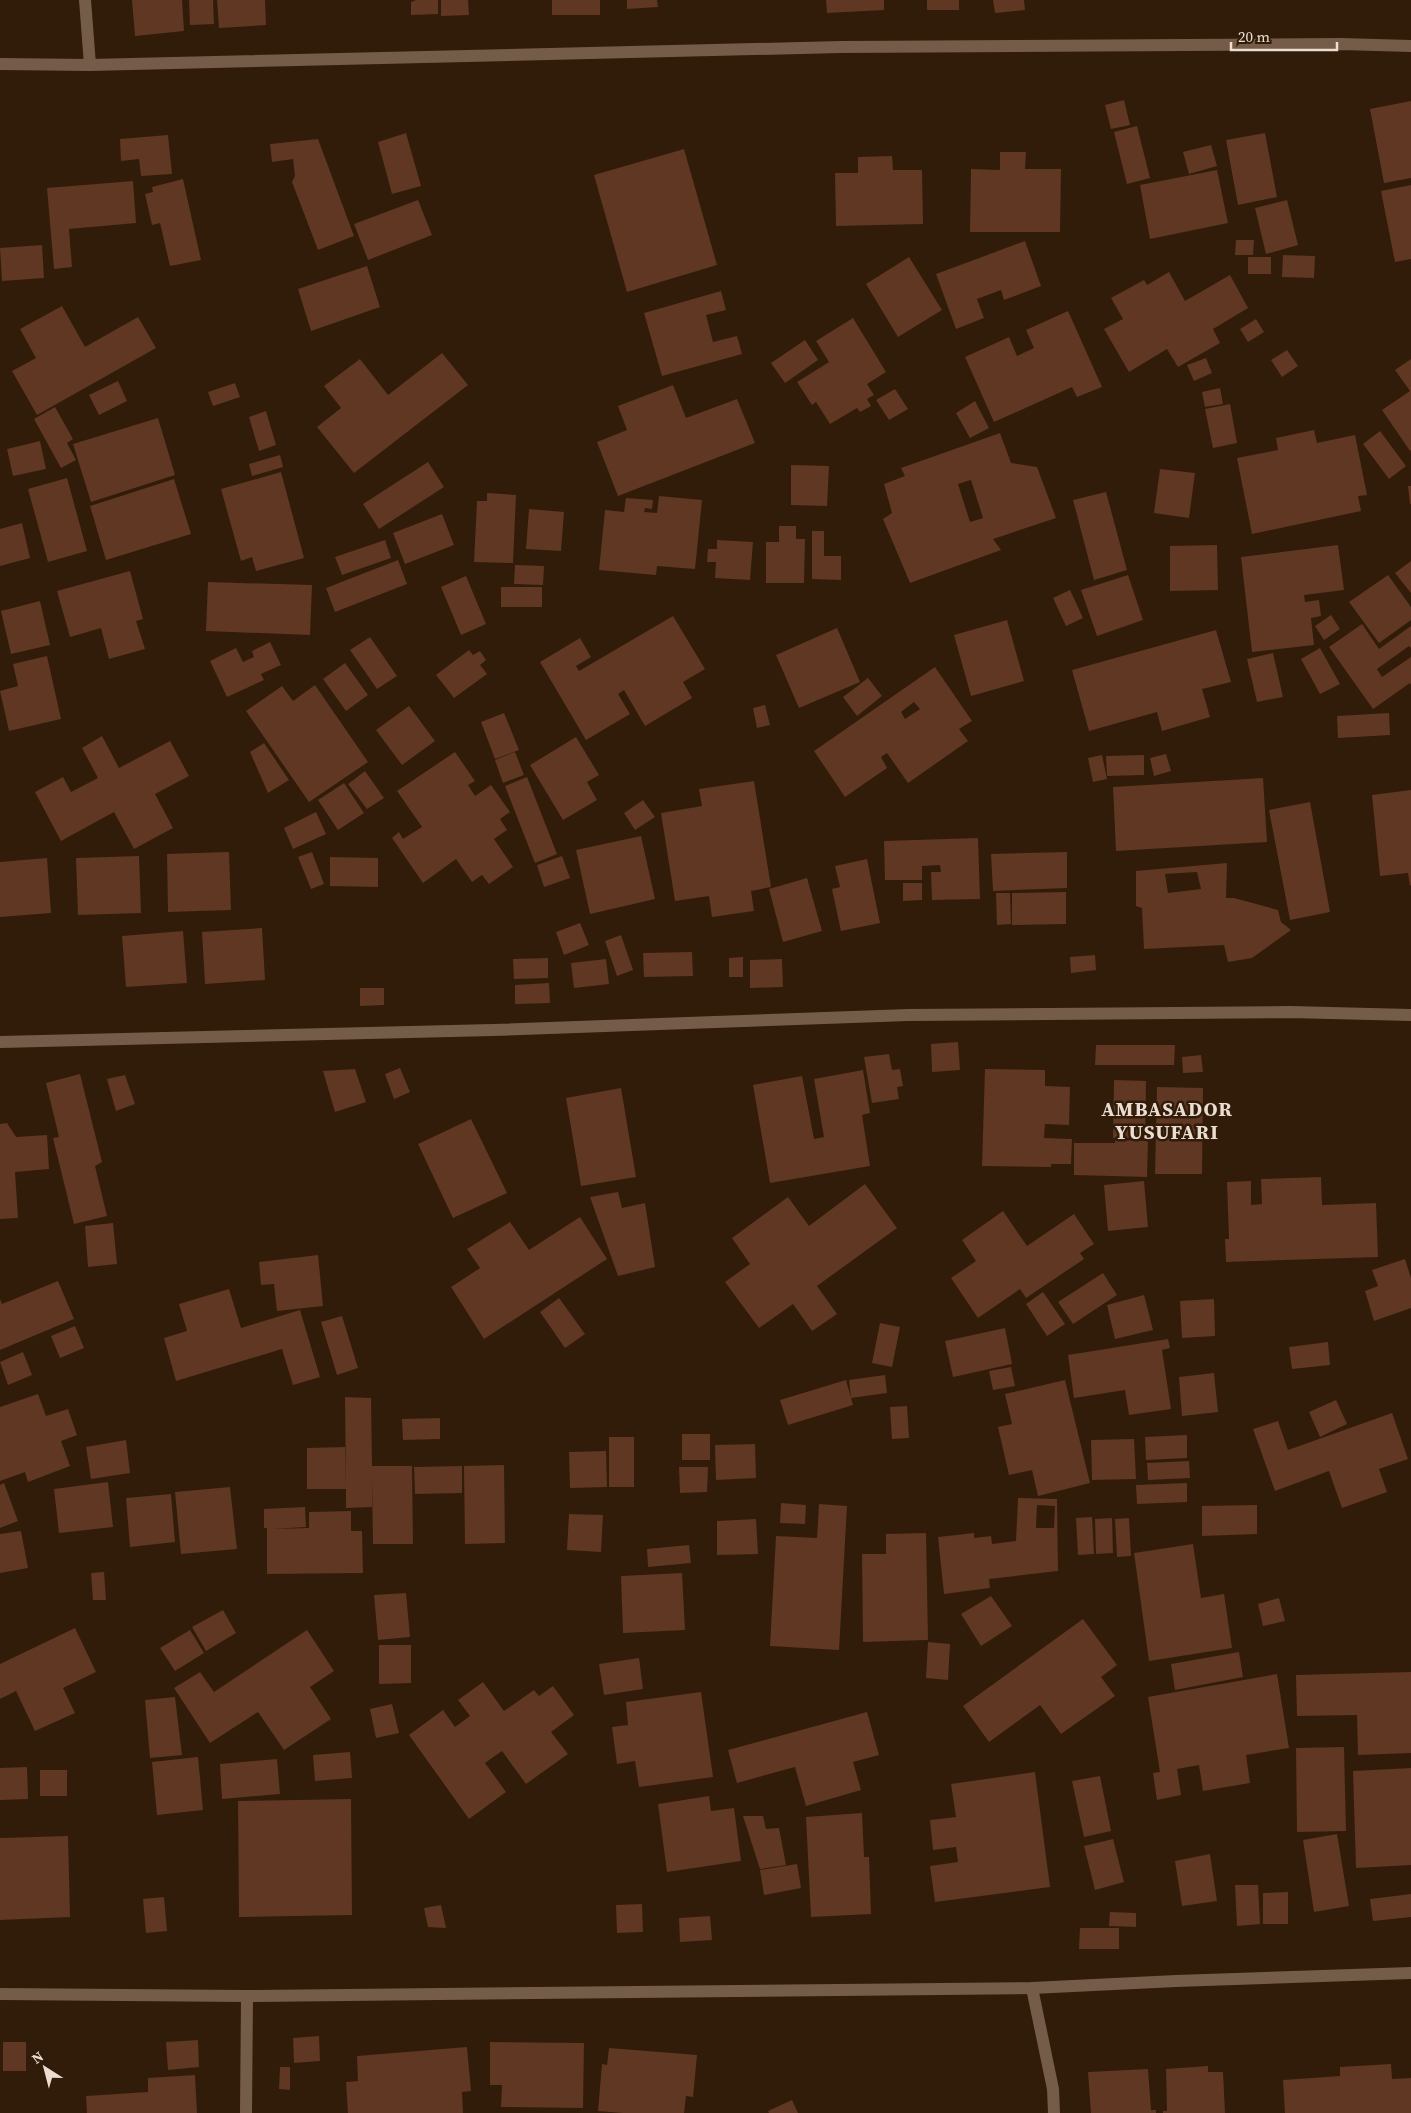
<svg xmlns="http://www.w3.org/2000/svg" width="1411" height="2113" viewBox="0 0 1411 2113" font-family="'Source Serif 4',serif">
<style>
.building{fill:#5f3722;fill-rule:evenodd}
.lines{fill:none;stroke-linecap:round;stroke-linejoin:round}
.minor{stroke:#745c48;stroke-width:12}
.tertiary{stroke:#745c48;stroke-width:12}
.labels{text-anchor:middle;stroke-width:5;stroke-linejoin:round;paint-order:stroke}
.district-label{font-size:20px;font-weight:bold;letter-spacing:1px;fill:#ebddd1;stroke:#301c09}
</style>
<rect width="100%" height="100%" fill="#301c09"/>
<path class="building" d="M132,0H182L184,31L135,36Z
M189,0H213L214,24L190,25Z
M217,0H265L266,25L219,28Z
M416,0H438V14L411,15V2Z
M441,0H468L469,15L441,16Z
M552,0H600V15H552Z
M627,0H657L658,7L627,9Z
M826,0H884V10L827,13Z
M927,0H959V10H927Z
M993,0H1024L1025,10L995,13Z
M1124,100L1130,125L1111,129L1105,105Z
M1411,101V178L1384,183L1370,109Z
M1137,126L1150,178L1127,184L1114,132Z
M406,133L421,186L392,194L378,142Z
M1265,133L1277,197L1238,205L1226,140Z
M168,135L172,174L141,176L139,159L121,161L120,139Z
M318,139L354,236L318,250L292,182L295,176L293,159L272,162L270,144Z
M1211,145L1217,166L1189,174L1183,152Z
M684,149L717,265L627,292L594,175Z
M1000,152H1026L1025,169H1061L1060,232H970L971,169L1000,170Z
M892,156L893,170H922L923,224L836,226L835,173H858V157Z
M1217,170L1228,223L1150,239L1140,185Z
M183,179L201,260L170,266L160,223L152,225L145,194L153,192L152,187Z
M133,181L136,223L69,229L72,267L54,269L47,188Z
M1411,185V259L1395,262L1381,191Z
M418,200L432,235L368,260L354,224Z
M1287,200L1298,245L1266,254L1255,208Z
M1236,240H1254L1253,255H1235Z
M1025,241L1041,286L1004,300L1001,290L977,299L984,318L956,329L936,274Z
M42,245L44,278L2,281L0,248Z
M1283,255L1315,256L1314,278L1282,277Z
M909,257L942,310L898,337L866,284Z
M1248,257H1271V274H1248Z
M367,266L380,307L311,331L298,289Z
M1169,272L1185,301L1230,275L1248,308L1213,329L1220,343L1178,367L1167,349L1129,372L1104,329L1123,319L1111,298L1144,280L1147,285Z
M721,291L726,310L706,315L713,342L737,336L742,354L662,376L644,313Z
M62,306L85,347L138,317L156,348L37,415L12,371L36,358L20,329Z
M1068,311L1102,387L1077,397L1072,387L994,422L965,357L1009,337L1017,356L1034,348L1026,330Z
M853,318L886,372L867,384L874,395L867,399L871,406L860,412L857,408L830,424L816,402L812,405L797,382L829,362L816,341Z
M1256,319L1264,332L1248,342L1240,329Z
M805,340L818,360L785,383L771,363Z
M1287,350L1298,366L1282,377L1271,360Z
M442,353L468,385L354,473L317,427L341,408L324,386L360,359L388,395Z
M1206,358L1212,373L1194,381L1187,365Z
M1411,359V450L1410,451L1382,410L1410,391L1395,370Z
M118,381L127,401L99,415L89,395Z
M235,383L240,397L213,406L208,392Z
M673,385L686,418L737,399L755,443L618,496L597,442L627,430L618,406Z
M1220,388L1223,404L1205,407L1202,392Z
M895,389L908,409L889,420L876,400Z
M975,401L989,428L970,438L956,413Z
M1230,404L1237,443L1213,448L1205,409Z
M55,407L73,439L67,443L76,460L61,468L34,419Z
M266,411L276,445L259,451L249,417Z
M158,418L175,475L91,502L73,444Z
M1314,430L1317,443L1355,435L1367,495L1358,496L1361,511L1252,534L1237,458L1278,450L1276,438Z
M1380,431L1406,466L1389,479L1363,444Z
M1000,433L1011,463L1037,467L1056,518L993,539L1001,550L910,583L883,519L892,513L884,484L905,476L901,468ZM971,480L983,518L970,522L958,484Z
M40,441L46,469L13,476L7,449Z
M280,455L283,467L252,476L249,464Z
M428,462L444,487L379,529L363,504Z
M791,465L829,466L827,506L791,505Z
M1160,469L1195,473L1189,518L1154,513Z
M281,472L304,558L256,571L252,557L241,561L221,489Z
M67,478L87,551L48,562L28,489Z
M174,479L191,534L106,560L90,506Z
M1408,486H1411V504H1410Z
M1106,492L1127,570L1094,580L1073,500Z
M487,493L516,495L513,563L474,562L477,501H487Z
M659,496L702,500L695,569L657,566L656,575L599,570L605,510L624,512L626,498L653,500L652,509L645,508L644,512L657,513Z
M529,509L564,512L561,551L526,549Z
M442,514L454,545L405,564L393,533Z
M22,523L30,558L0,566V529Z
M779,526H796V539H805L804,583H766V542H779Z
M812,531H824V556H841V580L812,579Z
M385,540L391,558L342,575L335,557Z
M717,540L753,542L750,580L715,578L716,562H707L708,549H717Z
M1217,545L1218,590L1170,591V546Z
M1338,545L1344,590L1304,595L1305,602L1319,600L1321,616L1311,618L1314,645L1252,652L1241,557Z
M398,560L407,584L335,612L326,588Z
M1411,561V593L1395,573Z
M515,565L544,566L543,585L514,584Z
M130,571L143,619L136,621L145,649L109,659L101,628L70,637L57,591Z
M1128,575L1143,620L1097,636L1081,590Z
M1388,575L1411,607V620L1379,643L1349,602Z
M466,576L486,624L461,635L441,587Z
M208,582L312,585L310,635L206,631Z
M501,587H542V607H501Z
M1070,590L1083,618L1066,626L1053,598Z
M40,601L50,645L11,654L1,611Z
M1331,615L1340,629L1324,640L1315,626Z
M673,616L705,669L683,682L692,698L645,726L624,690L618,694L630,714L586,740L540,662L580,638L591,657L576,666L579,671Z
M1007,620L1024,681L971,696L954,635Z
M1362,624L1379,649L1411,626V648L1409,646L1377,669L1382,677L1411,657V685L1410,683L1373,709L1329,647Z
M837,628L860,682L799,708L776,655Z
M1216,630L1231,682L1202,689L1210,717L1162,731L1157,712L1089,731L1072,670Z
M370,637L397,676L377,689L350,650Z
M270,642L281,665L261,674L264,680L227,697L210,661L236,648L243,662L254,657L252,651Z
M1320,648L1340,684L1320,694L1301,659Z
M469,650L473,655L480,651L486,660L480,665L487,674L454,698L436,675Z
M1273,653L1283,697L1257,702L1247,659Z
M47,656L61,719L9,731L0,691L18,686L13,664Z
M345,663L368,695L346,711L323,679Z
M935,667L972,721L959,729L968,741L908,783L887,753L881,757L887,768L845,797L814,751ZM914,702L920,709L905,719L901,712Z
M868,678L882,696L857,716L843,697Z
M315,685L368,762L309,802L246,711L282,686L293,701Z
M765,705L770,725L757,728L753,708Z
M409,706L435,741L402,765L376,730Z
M504,713L519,750L495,759L481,722Z
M1389,713L1390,735L1338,738L1337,716Z
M102,736L119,768L170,741L189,776L155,794L173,828L134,849L114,812L61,841L35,792L63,777L71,792L98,778L82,748Z
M576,737L599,775L587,782L597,800L563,820L530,765Z
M264,743L289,780L268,793L250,752Z
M455,752L475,781L468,785L475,796L491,785L510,812L500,819L507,830L494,839L513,867L489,884L482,875L472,882L456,859L423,883L392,838L399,832L403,839L422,827L397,791Z
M515,752L524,775L503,783L495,760Z
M1166,754L1171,771L1154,776L1150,758Z
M1102,755L1107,779L1093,782L1088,758Z
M1144,755V775L1107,776L1106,756Z
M365,771L384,798L367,809L348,784Z
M527,777L557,854L535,863L505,786Z
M1263,778L1267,842L1116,851L1113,787Z
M754,781L771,887L751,891L754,911L712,917L709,896L675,901L661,813L702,806L699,789Z
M344,783L364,813L338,830L318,800Z
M1411,790V885L1410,886L1408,873L1380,876L1372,795Z
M643,800L655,817L635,830L624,813Z
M1310,802L1330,912L1290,920L1269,810Z
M316,812L326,834L293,849L284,828Z
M641,836L655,899L590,914L576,850Z
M978,838L980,899L932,900L931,872H941L940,865L922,866V880H885L884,841Z
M229,852L231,910L168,912L167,854Z
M312,852L324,884L311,889L298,857Z
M1067,852V888L993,891L991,854Z
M139,856L141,913L78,915L76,858Z
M562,856L570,878L544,887L537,865Z
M330,857L378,858V887L330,886Z
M47,858L51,913L0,917V862Z
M867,859L880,923L841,931L832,889L840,887L835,866Z
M1227,863L1226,898H1234L1278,910L1281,922L1291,930L1252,958L1228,962L1224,945L1144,949L1142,908L1136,906V871ZM1197,872L1201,889L1168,893L1165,874Z
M807,878L822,931L783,942L769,889Z
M903,883H922V900L903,901Z
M1066,892V924L1012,925V893Z
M996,893H1010L1011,924L997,925Z
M580,923L589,945L564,955L556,932Z
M262,928L265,980L205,984L202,932Z
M183,931L187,983L126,987L122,936Z
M621,935L633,970L617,976L605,941Z
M692,952L693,976L644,977L643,953Z
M1095,955L1096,970L1071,973L1070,957Z
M743,957V977H729V958Z
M548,958V978L514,979L513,959Z
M606,959L609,984L574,988L571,963Z
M782,959L783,987L750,988V960Z
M549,983L550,1003L515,1004V985Z
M360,988H384V1005L360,1006Z
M958,1042L960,1070L932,1072L931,1044Z
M1096,1045H1175L1174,1065H1095Z
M889,1054L892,1070L900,1069L903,1086L897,1087L899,1099L872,1103L864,1057Z
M1201,1055L1203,1072L1183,1073L1182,1057Z
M400,1068L410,1092L394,1099L385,1074Z
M355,1069L366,1102L335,1112L323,1071Z
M985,1069L1045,1070V1086L1070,1087L1069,1125L1045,1124L1044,1138L1072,1139L1071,1164H1051V1167L982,1166Z
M863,1070L870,1113L862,1115L870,1166L770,1183L753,1085L802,1076L814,1139L824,1137L814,1079Z
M80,1074L102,1162L95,1166L107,1216L74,1224L53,1138L59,1137L46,1083Z
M125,1075L135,1104L116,1111L107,1079Z
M1114,1080L1146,1081L1145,1138H1113Z
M1157,1087L1203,1088L1202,1174H1155Z
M621,1088L636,1177L581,1186L566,1098Z
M471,1119L507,1193L453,1218L418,1144Z
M7,1123L16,1137L47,1135L49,1169L15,1172L18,1218L0,1219V1124Z
M1115,1140L1148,1141L1147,1177L1074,1175V1143H1115Z
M1321,1177L1322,1205L1376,1203L1378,1257L1226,1262L1225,1239H1229L1227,1182L1251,1181V1205L1262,1204L1261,1179Z
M1144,1181L1148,1227L1108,1231L1104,1185Z
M865,1184L897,1228L817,1286L837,1314L812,1331L793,1304L759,1328L725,1282L750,1264L732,1238L788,1197L809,1226Z
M618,1192L622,1208L645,1203L655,1267L618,1276L590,1197Z
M1003,1211L1027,1246L1074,1214L1094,1244L1080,1253L1084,1259L1026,1298L1020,1289L978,1318L951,1278L976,1261L962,1240Z
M580,1217L607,1259L484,1339L451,1287L480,1268L467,1249L510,1222L529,1250Z
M113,1223L117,1264L88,1267L85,1226Z
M318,1255L323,1306L277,1311L274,1284L261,1285L259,1262Z
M1405,1259L1411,1278V1308L1374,1321L1365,1291L1378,1286L1372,1270Z
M1103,1273L1117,1295L1073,1324L1058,1302Z
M58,1281L74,1319L0,1350V1299L2,1304Z
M229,1289L241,1328L300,1310L320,1377L293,1385L282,1349L176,1381L164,1338L187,1331L179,1304Z
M1043,1292L1065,1324L1047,1336L1026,1304Z
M1144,1295L1153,1330L1115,1339L1107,1305Z
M559,1298L585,1334L565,1348L540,1312Z
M1214,1299L1215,1336L1182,1338L1180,1301Z
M342,1316L358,1368L337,1375L321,1322Z
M880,1323L900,1327L892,1367L872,1363Z
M75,1326L84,1348L60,1358L51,1336Z
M1005,1328L1012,1364L953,1377L945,1341Z
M1168,1339L1170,1348L1162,1350L1171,1409L1129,1415L1125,1390L1074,1398L1068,1355Z
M1328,1342L1330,1365L1292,1369L1289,1347Z
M23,1352L32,1375L8,1385L0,1362Z
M1011,1367L1015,1386L993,1390L989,1371Z
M1214,1373L1218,1412L1182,1416L1179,1377Z
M885,1375L887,1393L851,1398L849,1380Z
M846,1380L853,1405L788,1425L780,1400Z
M1065,1380L1090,1483L1038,1496L1032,1470L1009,1475L998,1427L1012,1424L1005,1394Z
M38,1394L46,1416L68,1409L77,1435L61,1441L70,1466L28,1482L25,1472L0,1481V1407Z
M345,1397L371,1398L372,1466H412L413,1544H373L372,1479V1507L346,1508V1489H307V1448L345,1447L346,1487Z
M1336,1400L1347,1424L1320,1437L1309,1412Z
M907,1406L909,1438L892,1439L890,1407Z
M1392,1413L1408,1459L1379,1469L1387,1492L1342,1508L1329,1471L1275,1491L1253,1429L1278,1421L1288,1450Z
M440,1418V1439L403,1440L402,1419Z
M682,1434H710V1460H682Z
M1187,1435V1458L1146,1460L1145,1437Z
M609,1437H634V1487H609Z
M1134,1439L1136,1479L1092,1480L1091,1440Z
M126,1440L130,1473L91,1479L86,1447Z
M755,1444L756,1478L716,1480L715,1445Z
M606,1451L607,1487L570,1488L569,1452Z
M1189,1461L1190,1478L1148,1480L1147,1463Z
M504,1465L505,1543L465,1544L464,1466Z
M462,1466V1493L415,1494L414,1467Z
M679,1467H708L707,1492L680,1493Z
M108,1482L113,1527L59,1533L54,1489Z
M4,1483L18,1521L0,1528V1485Z
M1187,1483V1502L1137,1504L1136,1485Z
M230,1487L237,1549L181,1554L175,1492Z
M171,1494L175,1542L130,1547L126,1498Z
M1018,1498L1057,1499L1058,1571L989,1579L990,1588L944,1594L938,1537L974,1533V1538L991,1536L992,1544L1016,1541ZM1037,1505L1055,1506L1054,1528H1036Z
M781,1503L806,1505L805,1524L780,1523Z
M819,1504L847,1506L839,1650L770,1646L776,1536L817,1538Z
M1257,1505V1534L1202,1536V1506Z
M305,1507L306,1527L272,1529L309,1528V1512L351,1511V1531H362L363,1573L267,1574V1528H264V1509Z
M569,1514L603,1515L601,1552L567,1550Z
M1092,1517L1094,1554L1078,1555L1076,1518Z
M1112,1518L1113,1553L1096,1554L1095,1519Z
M1129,1518L1131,1556L1117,1557L1115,1519Z
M756,1519L758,1554L717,1555V1521Z
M21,1531L28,1568L0,1573V1534Z
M926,1533L928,1640L863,1642L862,1554H886V1534Z
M1193,1544L1201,1598L1224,1594L1232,1648L1149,1661L1134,1553Z
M689,1545L691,1563L648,1567L647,1549Z
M104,1572L106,1600H93L91,1573Z
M682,1573L685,1630L623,1633L621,1576Z
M406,1593L410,1637L378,1640L374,1595Z
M991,1596L1012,1626L981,1646L961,1614Z
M1279,1598L1285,1621L1263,1626L1258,1604Z
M223,1610L236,1633L206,1651L192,1627Z
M1083,1619L1117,1665L1101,1677L1115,1696L1061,1734L1040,1705L989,1742L963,1706Z
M75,1628L96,1672L63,1688L75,1713L35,1731L16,1691L0,1699V1664Z
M190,1630L204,1653L175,1671L160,1648Z
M307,1630L334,1671L310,1687L331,1719L284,1750L258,1712L210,1743L174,1688L200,1672L214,1692Z
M928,1642L950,1644L948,1680L926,1678Z
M379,1645H411V1683L379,1684Z
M1239,1652L1243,1677L1175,1690L1171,1664Z
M639,1658L643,1689L604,1695L599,1664Z
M1411,1672V1753L1358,1755L1357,1715L1297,1716L1296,1675Z
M1277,1674L1289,1748L1246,1755L1250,1783L1203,1791L1199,1765L1177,1769L1181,1795L1157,1800L1153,1773L1160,1772L1148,1697Z
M483,1682L504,1711L534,1690L539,1696L553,1686L574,1715L551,1732L568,1754L526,1784L502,1751L485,1763L506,1792L469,1819L409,1735L443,1710L455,1727L470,1716L458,1700Z
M701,1692L713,1777L639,1787L635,1761L617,1764L612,1727L628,1725L626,1702Z
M175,1697L182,1755L150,1758L145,1700Z
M392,1704L399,1733L376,1738L370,1709Z
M867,1712L879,1755L853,1762L861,1790L806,1806L795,1767L737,1783L728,1750Z
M1344,1747L1346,1831L1297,1832L1296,1748Z
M350,1752L352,1778L315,1781L313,1755Z
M198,1757L203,1810L157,1815L152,1762Z
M277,1759L280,1794L222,1799L220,1764Z
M27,1767L28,1799L0,1800V1768Z
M1411,1768V1865L1356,1868L1353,1771Z
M40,1770H67V1796H40Z
M1035,1772L1050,1887L935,1902L930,1866L958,1862L956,1847L933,1850L930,1820L956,1817L951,1784Z
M1100,1776L1111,1831L1084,1837L1072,1781Z
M709,1796L711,1811L734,1808L741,1861L667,1872L658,1804Z
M351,1799L352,1915L239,1917L238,1801Z
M862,1813L864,1857H869L871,1914L811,1917L806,1817Z
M743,1816H763L766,1829L779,1828L786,1865L760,1869Z
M1337,1834L1349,1906L1314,1912L1303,1840Z
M68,1836L70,1917L0,1920V1838Z
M1113,1839L1124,1882L1095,1890L1084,1846Z
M1210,1854L1217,1901L1182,1906L1175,1861Z
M797,1864L801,1888L764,1895L760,1870Z
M1235,1885H1258L1260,1924L1237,1926Z
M1288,1892V1924H1263V1893Z
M1411,1894V1917L1373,1921L1370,1899Z
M164,1897L167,1931L146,1933L143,1899Z
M642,1904L643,1932L617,1933L616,1905Z
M441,1905L446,1928L428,1927L424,1908Z
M1110,1912L1136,1913V1927L1109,1926Z
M710,1916L712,1940L680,1942L679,1918Z
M1080,1928H1119V1949H1079Z
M319,2036L320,2061L294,2063L293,2038Z
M198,2040L199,2067L168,2070L166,2042Z
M3,2042H26V2071H3Z
M490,2042L584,2043L583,2108L501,2107L502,2085H490Z
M467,2047L471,2091L462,2092L463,2113H348L346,2082L358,2081L357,2056Z
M609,2048L697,2055L693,2097L686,2096L684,2113H623L598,2111L602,2064L607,2065Z
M1391,2064L1392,2079L1411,2078V2113H1285L1283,2080L1340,2076V2067Z
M1208,2066V2072H1223L1225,2113H1163V2111H1167L1166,2069Z
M280,2067H290V2090L279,2089Z
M1148,2069L1151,2110H1156V2113H1091L1088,2072Z
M195,2075L197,2113H87L86,2096L148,2092V2078Z
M792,2100L798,2113H769L768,2111Z"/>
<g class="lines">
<path class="minor" d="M85,0L90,65
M0,64L90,65L841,47L1341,44L1411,46
M0,1042L493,1030L908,1015L1290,1012L1411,1015
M1032,1988L1053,2089L1054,2113
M246,2113L247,1996"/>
<path class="tertiary" d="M0,1994L247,1996L1032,1988L1176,1981L1411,1973"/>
</g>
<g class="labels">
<g class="district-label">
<text x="1167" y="1116">AMBASADOR<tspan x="1167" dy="23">YUSUFARI</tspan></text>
</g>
</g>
<g transform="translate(45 2068) rotate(324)" stroke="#301c09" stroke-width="4" paint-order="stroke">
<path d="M0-4L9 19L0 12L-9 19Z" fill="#ebddd1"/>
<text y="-8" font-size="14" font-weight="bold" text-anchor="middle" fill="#ebddd1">N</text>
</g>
<path d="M1231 42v8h106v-8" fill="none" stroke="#ebddd1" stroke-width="2.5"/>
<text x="1238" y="42" font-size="15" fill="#ebddd1" stroke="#301c09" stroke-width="4" paint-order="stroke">20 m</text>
</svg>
